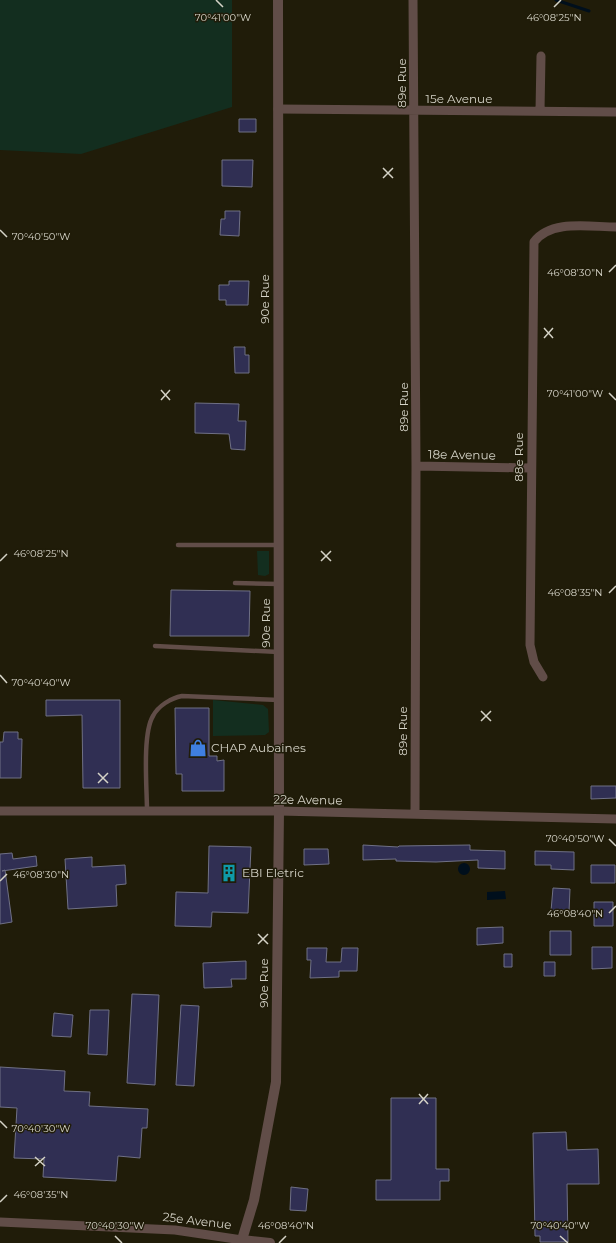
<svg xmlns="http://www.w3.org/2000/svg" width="616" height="1243" viewBox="0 0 616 1243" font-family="Montserrat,sans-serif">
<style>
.green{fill:#132e1f}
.water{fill:#000f1c}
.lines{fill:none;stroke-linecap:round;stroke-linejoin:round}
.stream{stroke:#000f1c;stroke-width:3}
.building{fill:#302f53;stroke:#6f7085}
.service{stroke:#614d48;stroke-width:4.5}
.minor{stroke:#614d48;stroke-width:9}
.tertiary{stroke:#614d48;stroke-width:10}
.ticks{fill:none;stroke:#d5d3c7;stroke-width:1.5}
.labels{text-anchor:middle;stroke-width:3;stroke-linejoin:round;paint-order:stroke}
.street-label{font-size:12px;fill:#d5d3c7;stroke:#201c09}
.poi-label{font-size:12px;fill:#d5d3c7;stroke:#201c09;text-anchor:start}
.ticks-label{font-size:10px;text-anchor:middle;fill:#d5d3c7;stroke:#201c09;stroke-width:3;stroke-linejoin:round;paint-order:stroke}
</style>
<rect width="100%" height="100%" fill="#201c09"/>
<path class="green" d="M0,0H232V107L81,154L0,150Z
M257,551H269V574L265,576L258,575Z
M213,700L263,705L268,709L269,732L265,735L213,736Z"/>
<path class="water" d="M458 869a6 6 0 1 1 12 0a6 6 0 1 1-12 0Z
M505,891L506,899L487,900V892Z"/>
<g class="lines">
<path class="stream" d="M556,0L589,11"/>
</g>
<path class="building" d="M239,119H256V132H239Z
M222,160H253L252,187L222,186Z
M225,211H240L239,236L220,235L221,219H225Z
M229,281H249L248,305H226V300H219V285H229Z
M234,347H245V355H249V373H235Z
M195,403L239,404L238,421H246L245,450L231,449L229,434L195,433Z
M171,590L250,591L249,636H170Z
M46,700H120V788H83L82,715L46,716Z
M175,708H209V756H217V761L224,760V791H182V774H176Z
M4,732H18V739H22L21,778H0V742H3Z
M591,786H616V798L591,799Z
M363,845L398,847L399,846L470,845V850L505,851V869L478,868V860L436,862L396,861V859L363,860Z
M209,846L251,847L248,913L212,912L211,927L175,926L176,892L208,893Z
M304,849H328L329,864L304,865Z
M535,851L574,852V870L551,869V865H535Z
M12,853L13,859L36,856L37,866L2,871L5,870L12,922L0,924V854Z
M92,857V867L125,865L126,884L116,885L117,906L68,909L65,859Z
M591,865H615V883H591Z
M553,888L570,889L569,912L551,911Z
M594,902H613V926H594Z
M503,927V943L477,945V928Z
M550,931H571V955H550Z
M592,947H612V968L592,969Z
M307,948H327L326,962H341L342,948H358L357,971H339V977L310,978L311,960H307Z
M504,954H512V967H504Z
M246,961V979H231L232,987L204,988L203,963Z
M544,962H555V976H544Z
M132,994L159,995L155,1085L127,1083Z
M181,1005L199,1006L194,1086L176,1085Z
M90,1010H109L107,1055L88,1054Z
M54,1013L73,1015L71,1037L52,1036Z
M0,1067L65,1071L64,1091L90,1092L89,1106L148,1109L147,1128H142L140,1158L118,1156L116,1181L43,1177L44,1159L14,1158L17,1108L0,1107Z
M391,1098H436V1169H449V1181H440V1200H376V1180H391Z
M566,1132L567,1150L598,1149L599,1184H567L568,1242H540V1236H535L533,1133Z
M291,1187L308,1189L306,1211L290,1210Z"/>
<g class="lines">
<path class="service" d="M178,545H279
M235,583L279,584
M155,646L279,652
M147,811C147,789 142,734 153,716C158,706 171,698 182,696L279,700"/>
<path class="minor" d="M413,0L416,466L415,814
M278,109L616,112
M540,111L541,56
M416,466L530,468
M543,677L534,662L530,645L534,242C551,219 590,227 616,227
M0,811H279L616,819
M0,1222L175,1230L242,1240"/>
<path class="tertiary" d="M242,1240L270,1243
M241,1243L254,1200L276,1082L279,811L278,0"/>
</g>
<path class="ticks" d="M216,0L223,7M554,7L561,0M383,168L393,178M383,178L393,168M0,230L7,237M609,272L616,265M544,328L553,338M544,338L553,328M161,390L170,400M609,393L616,400M161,400L170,390M321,551L331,561M0,561L7,554M321,561L331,551M609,593L616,586M0,675L7,683M481,711L491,721M481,721L491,711M98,773L108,783M98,783L108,773M609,839L616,846M0,881L7,874M609,913L616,906M258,934L268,944M258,944L268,934M419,1094L428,1104M419,1104L428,1094M0,1121L7,1128M35,1157L45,1166M35,1166L45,1157M0,1202L7,1195M115,1236L122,1243M560,1236L568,1243M279,1243L286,1236"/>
<defs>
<g id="shop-bare" transform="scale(1.38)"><path d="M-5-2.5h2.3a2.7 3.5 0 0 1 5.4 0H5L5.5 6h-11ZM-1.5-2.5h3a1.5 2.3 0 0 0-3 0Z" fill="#3f7fe0" stroke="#201c09" stroke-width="2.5" paint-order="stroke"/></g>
<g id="building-bare" transform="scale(1.38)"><path d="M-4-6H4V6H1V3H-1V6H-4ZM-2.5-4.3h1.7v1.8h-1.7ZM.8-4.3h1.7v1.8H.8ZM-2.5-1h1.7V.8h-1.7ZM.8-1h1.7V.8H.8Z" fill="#0f9aa8" stroke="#201c09" stroke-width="2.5" paint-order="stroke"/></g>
</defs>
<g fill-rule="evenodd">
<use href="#shop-bare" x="198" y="748"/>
<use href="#building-bare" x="229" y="873"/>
</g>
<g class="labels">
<g class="street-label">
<text transform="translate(402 83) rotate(-90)" y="4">89e Rue</text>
<text x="459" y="103">15e Avenue</text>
<text transform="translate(265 299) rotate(-90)" y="4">90e Rue</text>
<text transform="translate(404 407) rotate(-90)" y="4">89e Rue</text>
<text transform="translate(462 455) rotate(1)" y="4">18e Avenue</text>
<text transform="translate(519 457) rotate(-90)" y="4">88e Rue</text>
<text transform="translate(266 623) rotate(-90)" y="4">90e Rue</text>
<text transform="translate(403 731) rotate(-90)" y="4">89e Rue</text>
<text transform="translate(308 800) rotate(1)" y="4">22e Avenue</text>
<text transform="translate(264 983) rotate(-90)" y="4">90e Rue</text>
<text transform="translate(197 1221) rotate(7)" y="4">25e Avenue</text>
</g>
<g class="poi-label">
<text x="211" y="752">CHAP Aubaines</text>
<text x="242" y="877">EBI Eletric</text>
</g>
</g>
<g class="ticks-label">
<text x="223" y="21">70°41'00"W</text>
<text x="554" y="21">46°08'25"N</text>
<text x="41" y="240">70°40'50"W</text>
<text x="575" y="276">46°08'30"N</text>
<text x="575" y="397">70°41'00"W</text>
<text x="41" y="557">46°08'25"N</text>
<text x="575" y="596">46°08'35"N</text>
<text x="41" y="686">70°40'40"W</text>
<text x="575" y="842">70°40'50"W</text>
<text x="41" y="878">46°08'30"N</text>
<text x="575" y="917">46°08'40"N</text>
<text x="41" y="1132">70°40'30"W</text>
<text x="41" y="1198">46°08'35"N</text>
<text x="115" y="1229">70°40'30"W</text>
<text x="286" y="1229">46°08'40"N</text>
<text x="560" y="1229">70°40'40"W</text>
</g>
</svg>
